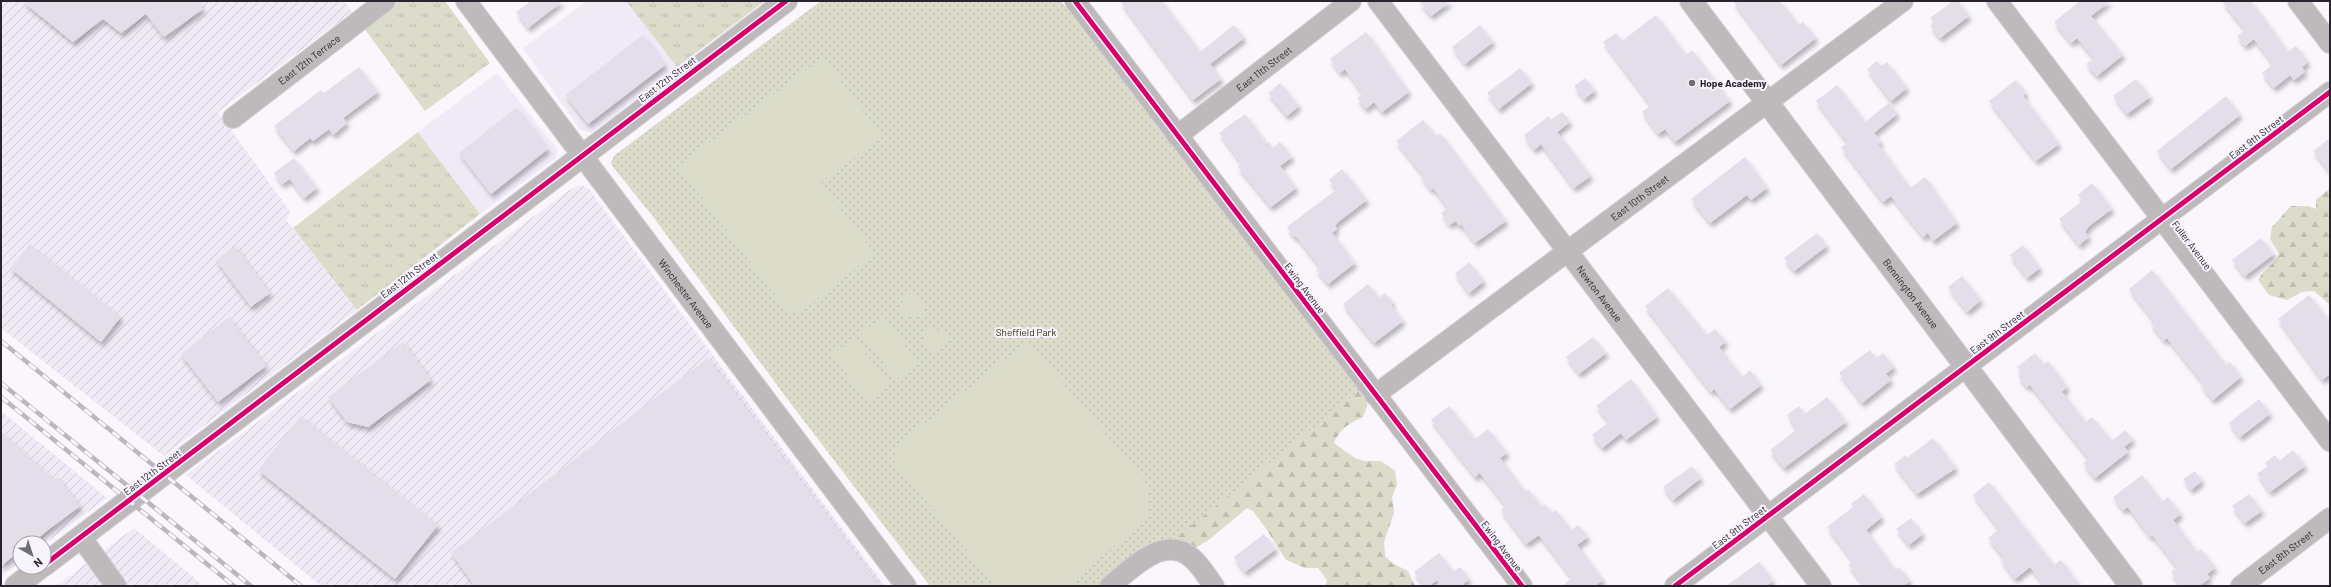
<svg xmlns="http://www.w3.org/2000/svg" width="2331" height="587" viewBox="0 0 2331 587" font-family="Barlow,sans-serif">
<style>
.built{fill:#f0eaf7}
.industrial{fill:url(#industrial-furrows)}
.grass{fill:url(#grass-tufts)}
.forest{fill:url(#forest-firs)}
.park{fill:url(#park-dots)}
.pitch{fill:#dbdcca}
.building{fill:#e3dee9;filter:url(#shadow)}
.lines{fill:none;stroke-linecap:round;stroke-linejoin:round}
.minor-casing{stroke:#d3d1d6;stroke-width:22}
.tertiary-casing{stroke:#d3d1d6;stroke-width:24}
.minor{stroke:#bebabb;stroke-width:20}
.tertiary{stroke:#bebabb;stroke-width:22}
.rail-casing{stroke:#bbb8bb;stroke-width:4.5}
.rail{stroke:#f8f4fe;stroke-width:3;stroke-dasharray:9;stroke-linecap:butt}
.cycleway-casing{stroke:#f8f4fe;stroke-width:8}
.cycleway{stroke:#d6006c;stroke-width:5}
.poi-dot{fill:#706e75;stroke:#f8f4fe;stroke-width:1.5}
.labels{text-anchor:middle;stroke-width:4;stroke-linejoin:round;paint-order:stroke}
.street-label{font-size:10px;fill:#27242d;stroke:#f8f4fe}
.poi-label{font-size:10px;font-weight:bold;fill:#27242d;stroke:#f8f4fe;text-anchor:start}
.park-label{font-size:10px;fill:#2d2d01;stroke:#f8f4fe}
</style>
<defs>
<pattern id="industrial-furrows" width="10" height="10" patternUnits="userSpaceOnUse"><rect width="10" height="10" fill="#f0eaf7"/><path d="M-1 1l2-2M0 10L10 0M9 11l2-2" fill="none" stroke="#cec9d4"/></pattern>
<pattern id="grass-tufts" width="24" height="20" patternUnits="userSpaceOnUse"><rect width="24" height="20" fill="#dbdcca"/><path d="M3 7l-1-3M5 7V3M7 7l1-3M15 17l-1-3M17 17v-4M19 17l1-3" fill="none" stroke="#bcbdae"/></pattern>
<pattern id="forest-firs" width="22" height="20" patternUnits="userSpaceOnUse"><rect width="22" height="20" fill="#dbdcca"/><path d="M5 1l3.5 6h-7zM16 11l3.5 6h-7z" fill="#bcbdae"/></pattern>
<pattern id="park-dots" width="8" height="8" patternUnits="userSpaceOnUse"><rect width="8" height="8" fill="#dbdcca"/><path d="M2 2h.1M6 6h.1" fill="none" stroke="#bcbdae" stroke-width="1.8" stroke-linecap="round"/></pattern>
<filter id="shadow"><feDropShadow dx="2.5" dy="4.5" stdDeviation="2" flood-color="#0004"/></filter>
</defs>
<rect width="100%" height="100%" fill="#f9f6fc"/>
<path class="built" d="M587,1H626L677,67L591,133L580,130L523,48Z
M497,73L558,150L556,158L480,214L418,132Z"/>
<path class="industrial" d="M1,1H344L352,12L218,112L290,212L287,221L357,310L164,456L1,328Z
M580,185L588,188L885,586H321L186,475L569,190Z
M1,411L107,498L44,544L20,543V562L1,576Z
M134,528L204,586H56Z"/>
<path class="grass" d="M399,1H445L490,63L425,111L363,27Z
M626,1H765L677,67Z
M418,132L480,214L357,310L293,228Z"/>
<path class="forest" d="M2330,188V305L2314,291L2302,292L2287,300L2269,295L2258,280C2264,269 2274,265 2279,254L2270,239L2272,227L2291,206H2308L2316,209V200Z
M1303,388L1366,390L1367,406L1363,417C1349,423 1340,429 1334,443L1355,458L1364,461H1381L1395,471L1397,485L1392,497L1394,513L1384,542L1385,556L1392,563L1408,571L1415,586H1326L1327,580L1318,568H1305L1286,560L1267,530L1253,511L1247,508L1210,539L1197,547L1160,543Z"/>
<path class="park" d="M821,1H1061L1361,389L1166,546L1105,586H930L785,396L651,214L613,167L611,162L615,155Z"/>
<path class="pitch" d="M823,57L882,137L820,183L875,253L800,313L786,310L678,166Z
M913,293L917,295L925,309C922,320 912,316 903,315L898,308L908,294Z
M884,316L918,363L896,380L861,333Z
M929,328L947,333C952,342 940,353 930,352C923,347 923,334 929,328Z
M854,338L889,385L867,401L832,354Z
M1028,341L1148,485L1147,519L1066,586H996L894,462L895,447Z"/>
<path class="building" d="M22,1H197L203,9L164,37L146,14L121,33L103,19L73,42Z
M531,1H563L528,28L516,12Z
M1120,1H1162L1200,52L1234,25L1244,38L1210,64L1221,79L1193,100Z
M1419,1H1451L1431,16Z
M1733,1H1780L1799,25L1803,22L1816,38L1781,65Z
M1953,1H1958L1969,16L1940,38L1930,26L1934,23L1930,18Z
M2080,1H2110L2091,16L2123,55L2097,76L2086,64L2094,58L2077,38L2071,43L2054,22Z
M2222,1H2251L2288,52L2296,46L2308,62L2302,67L2305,72L2294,80L2290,75L2274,88L2262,73L2273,64L2254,39L2245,46L2237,36L2245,30Z
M1656,15L1686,55L1692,50L1730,101L1675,142L1665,129L1658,134L1642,112L1651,105L1603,42L1616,33L1622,41Z
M1480,25L1493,42L1465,64L1452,47Z
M1366,32L1409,92L1382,112L1374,102L1366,109L1357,98L1363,94L1345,69L1340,73L1330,59Z
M643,35L665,65L588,124L565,95Z
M1877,61L1881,66L1887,62L1907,88L1891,101L1867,69Z
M359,67L378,92L343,118L347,123L333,135L329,129L313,141L310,138L294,151L274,126L321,90L324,93Z
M1520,68L1532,83L1499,109L1487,93Z
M1585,78L1595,91L1584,99L1574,86Z
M2136,79L2150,97L2127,114L2113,96Z
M2016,80L2026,93L2023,96L2059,144L2036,161L1989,101Z
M1280,83L1299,106L1287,116L1268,93Z
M1837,85L1865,122L1889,103L1897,114L1874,133L1881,142L1878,144L1910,188L1925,177L1957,223L1933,241L1928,233L1923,237L1891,196L1883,202L1841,147L1848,143L1816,101Z
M2226,96L2240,115L2171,169L2157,151Z
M516,108L548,149L491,194L459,153Z
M1562,112L1570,122L1557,132L1591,176L1574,188L1541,144L1534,150L1524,135L1549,116L1551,120Z
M1245,114L1267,144L1269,142L1273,148L1280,142L1292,157L1280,166L1296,188L1271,207L1238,167L1242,164L1219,133Z
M1423,120L1436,136L1440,133L1506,221L1475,243L1461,224L1459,226L1456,221L1449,225L1441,213L1448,208L1433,188L1431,190L1420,175L1422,174L1396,141Z
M2330,138V172L2313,151Z
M1745,157L1767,188L1751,200L1747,195L1710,223L1691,199Z
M294,158L317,188L304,198L290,179L282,184L274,173Z
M1342,169L1367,200L1338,222L1335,226L1337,229L1332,233L1355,263L1328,284L1316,270L1320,267L1296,236L1294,237L1287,227L1337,189L1329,180Z
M2092,183L2112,209L2089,226L2085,232L2089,237L2079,245L2059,219L2082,201L2078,195Z
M1817,233L1827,246L1794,271L1784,258Z
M2261,238L2274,254L2245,276L2232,260Z
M30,244L121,317L101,342L10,268Z
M2023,245L2040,268L2027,278L2010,255Z
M235,246L270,293L251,307L216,260Z
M1469,262L1484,281L1469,293L1455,274Z
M2152,270L2226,365L2230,362L2241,377L2213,400L2201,385L2203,383L2167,338L2164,341L2151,324L2154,321L2129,289Z
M1962,276L1981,300L1967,312L1948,287Z
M1368,284L1379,298L1385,293L1393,303L1391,305L1403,321L1374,343L1343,304Z
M1668,288L1707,335L1715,329L1726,342L1719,347L1742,377L1750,370L1761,385L1730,409L1714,389L1711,392L1645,306Z
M2309,295L2330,321V374L2322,380L2278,319Z
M229,317L266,366L218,402L181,354Z
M1593,337L1606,353L1579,374L1566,357Z
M403,342L431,380L368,427L347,422L328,397Z
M1870,350L1876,358L1883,353L1894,367L1886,374L1891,380L1862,403L1839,373Z
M2035,353L2044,365L2048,361L2067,387L2062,392L2086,422L2092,417L2112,441L2125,430L2133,440L2124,447L2128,452L2095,478L2083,463L2089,459L2030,385L2027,387L2018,376L2022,373L2017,367Z
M708,358L880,586H475L451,553Z
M1631,379L1657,417L1626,440L1621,433L1602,448L1592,435L1609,422L1596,406Z
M1827,397L1846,422L1784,468L1770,450L1797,429L1787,415L1799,406L1805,414Z
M2259,399L2270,414L2240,437L2229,423Z
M1449,406L1475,439L1488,429L1507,453L1500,458L1525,492L1528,489L1542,507L1545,504L1552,513L1556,510L1571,530L1578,525L1588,537L1577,545L1603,580L1595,586H1562L1572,578L1539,535L1526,544L1501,510L1506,506L1480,473L1475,477L1431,420Z
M301,416L438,525L395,579L258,470Z
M1,431L54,480L58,477L80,506L31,543H20V551L1,566Z
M1933,438L1956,468L1917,494L1894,464L1906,455L1907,458Z
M2293,450L2305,466L2270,492L2257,474L2268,466L2265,463L2275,455L2279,461Z
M1692,466L1701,478L1673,500L1663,487Z
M2195,471L2202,481L2191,490L2183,479Z
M2142,475L2162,502L2168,497L2181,514L2173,520L2197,552L2201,549L2215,568L2207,574L2210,578L2199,586H2181L2171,572L2177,567L2152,535L2150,537L2128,507L2123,510L2113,497Z
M1989,482L2054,565L2061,560L2080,586H2045L2030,567L2015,579L2001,560L2004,558L1988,538L1999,529L1973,495Z
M1864,494L1882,517L1866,530L1895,570L1899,567L1910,581L1903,586H1864L1849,565L1853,561L1827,527L1853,507L1851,504Z
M2249,494L2262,511L2245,523L2232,506Z
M1911,518L1923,534L1909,545L1896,529Z
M1264,534L1276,549L1245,572L1234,557Z
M1439,553L1453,572L1460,567L1469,579L1463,584L1464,586H1435L1439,583L1437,580L1429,586H1425L1414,572Z
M1759,562L1773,581L1766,586H1726Z"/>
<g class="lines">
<g class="minor-casing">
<g id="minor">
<path id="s1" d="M466,1L906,586"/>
<path d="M1075,1L1522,586"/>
<path id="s2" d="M1378,1L1821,586"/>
<path d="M1997,1L2330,441"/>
<path d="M2298,1L2330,43"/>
<path id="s3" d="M233,118L385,1"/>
<path id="s4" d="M1177,136L1351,1"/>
<path id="s5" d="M1375,395L1903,1"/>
<path d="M81,537L116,586"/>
<path d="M1110,586C1133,568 1166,531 1195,561C1202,568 1208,578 1214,586"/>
<path d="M1675,586L2330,92"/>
<path id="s6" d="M2241,586L2330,518"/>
</g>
</g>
<g class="tertiary-casing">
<g id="tertiary">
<path id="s7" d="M1691,1L2131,586"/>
<path d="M44,565L786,1"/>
<path d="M16,586L41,567"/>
</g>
</g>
<use href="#minor" class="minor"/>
<use href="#tertiary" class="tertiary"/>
<g class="rail-casing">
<path id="rail" d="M1,341L301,586
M1,383L251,586
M1,397L234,586"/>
</g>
<use href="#rail" class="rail"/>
<g class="cycleway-casing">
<path id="cycleway" d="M1075,1L1522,586
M44,565L786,1
M1675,586L2330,92"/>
</g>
<use href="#cycleway" class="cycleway"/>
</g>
<circle class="poi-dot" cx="1692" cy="83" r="4"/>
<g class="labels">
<g class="street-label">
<text dy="4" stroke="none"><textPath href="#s3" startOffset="96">East 12th Terrace</textPath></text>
<text dy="4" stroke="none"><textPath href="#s4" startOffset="110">East 11th Street</textPath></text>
<text transform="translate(667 79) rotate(-37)" y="4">East 12th Street</text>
<text transform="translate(2256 137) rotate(-37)" y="4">East 9th Street</text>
<text dy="4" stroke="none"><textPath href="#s5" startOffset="330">East 10th Street</textPath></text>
<text transform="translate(2192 245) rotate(53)" y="4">Fuller Avenue</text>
<text transform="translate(409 275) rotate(-37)" y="4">East 12th Street</text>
<text transform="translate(1305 288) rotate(53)" y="4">Ewing Avenue</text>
<text dy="4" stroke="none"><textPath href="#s1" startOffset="366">Winchester Avenue</textPath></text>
<text dy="4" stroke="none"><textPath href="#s2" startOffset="367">Newton Avenue</textPath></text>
<text dy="4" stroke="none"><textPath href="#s7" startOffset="366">Bennington Avenue</textPath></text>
<text transform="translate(1997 332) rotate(-37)" y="4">East 9th Street</text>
<text transform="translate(152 472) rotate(-37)" y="4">East 12th Street</text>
<text transform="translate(1739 527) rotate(-37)" y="4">East 9th Street</text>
<text transform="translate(1502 546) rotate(53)" y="4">Ewing Avenue</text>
<text dy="4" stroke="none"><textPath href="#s6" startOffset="56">East 8th Street</textPath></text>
</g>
<g class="poi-label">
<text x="1700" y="87">Hope Academy</text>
</g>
<g class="park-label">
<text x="1026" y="336">Sheffield Park</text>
</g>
</g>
<rect width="2331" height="587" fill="none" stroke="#27242d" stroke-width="4"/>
<g transform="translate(32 555) rotate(141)"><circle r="19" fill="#f8f4fe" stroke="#a4a1aa"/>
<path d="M0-3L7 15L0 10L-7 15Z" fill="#706e75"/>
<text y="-6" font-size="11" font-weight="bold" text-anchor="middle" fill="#27242d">N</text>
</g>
</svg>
